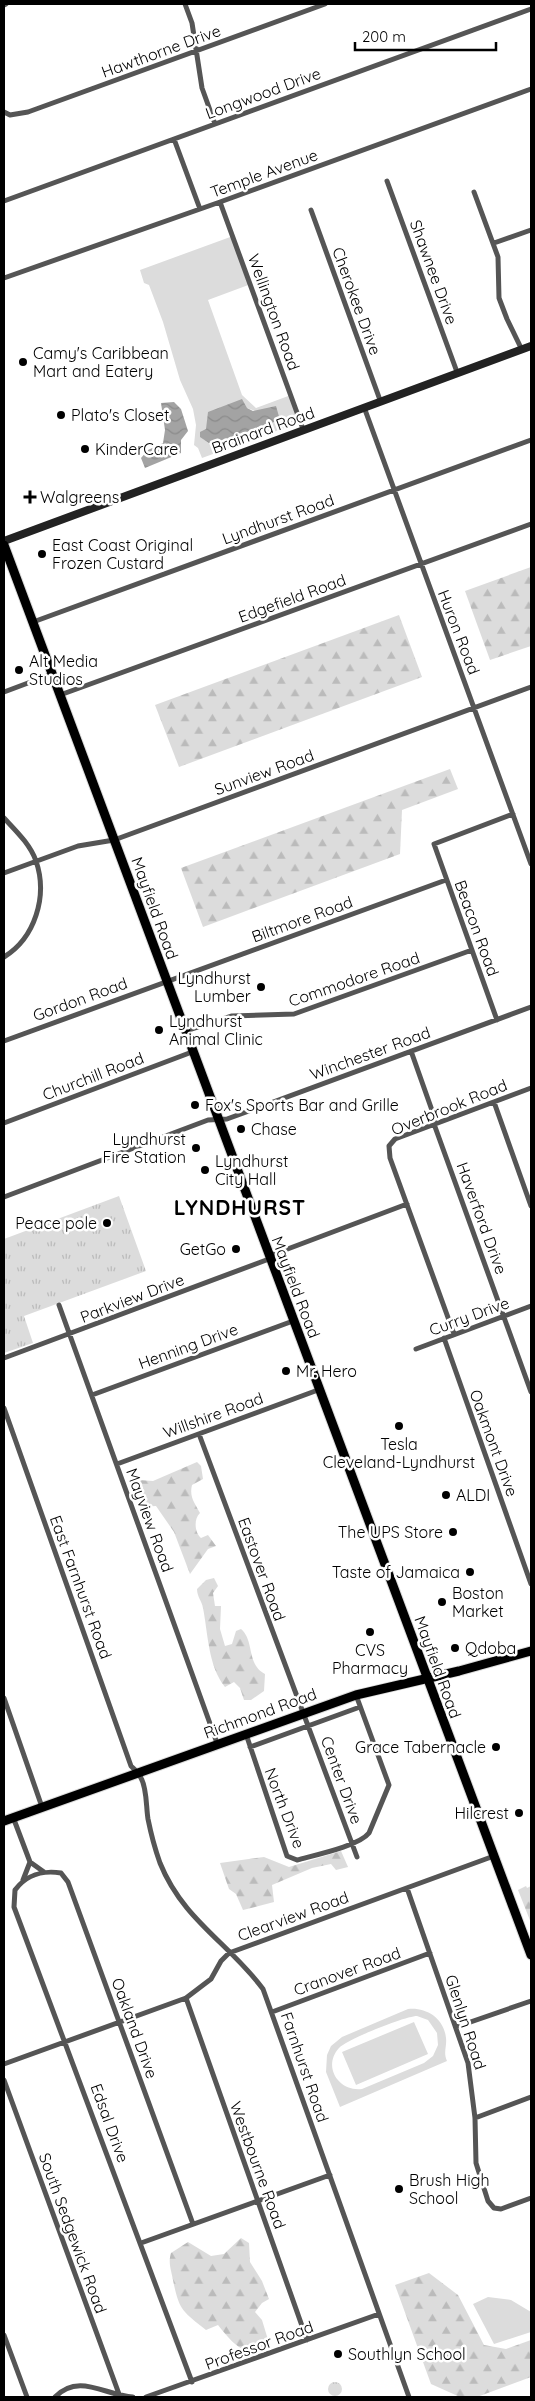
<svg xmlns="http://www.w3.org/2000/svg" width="535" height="2401" viewBox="0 0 535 2401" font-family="Quicksand,sans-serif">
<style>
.grass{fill:#dcdcdc;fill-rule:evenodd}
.forest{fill:url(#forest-firs)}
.park{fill:url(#park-tufts)}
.water{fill:url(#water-waves)}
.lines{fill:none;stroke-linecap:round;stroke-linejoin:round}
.primary-casing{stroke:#dbdbdb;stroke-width:11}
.minor{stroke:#555;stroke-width:5}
.secondary{stroke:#222;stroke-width:8}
.primary{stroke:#000;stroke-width:9}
.poi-dot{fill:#000;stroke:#fff;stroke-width:2}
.labels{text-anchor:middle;stroke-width:5;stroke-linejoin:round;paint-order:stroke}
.street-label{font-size:16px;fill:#000;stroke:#fff}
.poi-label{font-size:16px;fill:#000;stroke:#fff;text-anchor:start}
.district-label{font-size:21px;font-weight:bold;letter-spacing:1px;fill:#000;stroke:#fff}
</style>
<defs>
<pattern id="forest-firs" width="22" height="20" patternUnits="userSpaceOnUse" patternTransform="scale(1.25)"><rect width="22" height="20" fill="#dcdcdc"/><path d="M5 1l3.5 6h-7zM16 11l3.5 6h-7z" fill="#bbb"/></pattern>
<pattern id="park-tufts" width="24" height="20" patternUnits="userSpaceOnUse" patternTransform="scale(1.25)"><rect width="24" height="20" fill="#dcdcdc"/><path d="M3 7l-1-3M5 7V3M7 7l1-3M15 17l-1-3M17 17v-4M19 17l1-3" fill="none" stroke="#bbb"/></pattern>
<pattern id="water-waves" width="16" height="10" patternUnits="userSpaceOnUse" patternTransform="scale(1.25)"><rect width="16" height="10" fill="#a3a3a3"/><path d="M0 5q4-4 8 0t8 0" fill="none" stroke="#8b8b8b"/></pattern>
</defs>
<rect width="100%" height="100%" fill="#fff"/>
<path class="grass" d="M233,236L251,284L208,300L242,395L256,408L291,395L301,422L202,458L198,448L194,445L196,425L193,409L180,380L163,322L149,285L144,283L140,270ZM247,408L280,420L216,443L206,429Z
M408,2009C426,2007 444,2018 446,2038C447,2047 443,2052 447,2061L340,2107L326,2072L327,2055L331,2046L342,2037ZM417,2016L428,2020L437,2033L438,2045L433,2056L424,2063L362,2089C339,2092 322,2067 339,2048C346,2040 405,2016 417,2016Z
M414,2022L428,2054L356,2085L342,2052Z
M488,2297L511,2300L531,2312V2332L494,2344L473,2304Z"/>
<path class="forest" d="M531,567V646L490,660L465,591Z
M399,615L422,677L179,767L155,705Z
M450,769L458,789L402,810L400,854L203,927L181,868Z
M197,1462L201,1466L203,1479L192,1485C189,1497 195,1503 200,1513C194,1518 194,1532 201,1538L208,1535L216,1546L208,1549L190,1574L174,1532L156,1506L141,1507L135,1484L139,1480L153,1481Z
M214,1578L218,1586L213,1593L215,1606H221L220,1629L225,1646L232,1644L236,1631L241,1629C255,1641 246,1664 265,1674L264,1691L251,1700H244L240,1688L234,1682L225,1687C208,1666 208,1633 203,1608C202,1601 197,1597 197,1589L206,1580Z
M341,1851L348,1867L336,1870L331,1864L312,1868L272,1885L274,1902L243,1910L236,1894L229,1889L220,1863L264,1857L289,1867Z
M526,1886L527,1888L531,1886V1923L518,1890Z
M241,2238L249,2243L250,2262L262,2281L269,2299L262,2303L255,2312L262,2320L269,2343C249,2365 231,2341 218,2325L206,2330C182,2311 179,2310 173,2280C171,2269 168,2263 171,2253L188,2242L211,2256L224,2254Z
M429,2273L458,2295L484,2345L506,2349L531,2340V2377L477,2397H460L431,2384L395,2285Z"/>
<path class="park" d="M119,1196L146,1271L24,1316L33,1343L4,1353V1239Z
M328 2389a7 7 0 1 1 14 0a7 7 0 1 1-14 0Z"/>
<path class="water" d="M242,399L247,408L253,411L276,406L280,420L216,443H209L200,437V432L206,429L208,412Z
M174,402L181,409L188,431L181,440V453L145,468L141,458L148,450L163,443L165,430L161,403Z"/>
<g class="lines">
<g class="primary-casing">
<path id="primary" d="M4,545L531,1955
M4,1821L356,1695L459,1671L531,1651"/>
</g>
<path class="minor" d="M185,4L192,23L202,88L215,124
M4,5L6,4
M4,112L10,115L28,112L325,4
M174,139L200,209
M387,181L457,372
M474,192L498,257L499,298L507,319L522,350
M4,201L531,9
M220,202L303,429
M311,210L380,400
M494,243L531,230
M4,278L220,202L531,89
M364,407L531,864
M33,622L531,440
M4,692L52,674
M60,695L531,524
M4,818C16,831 30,844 36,861C48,896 35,938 4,957
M4,873L78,846L114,840L531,687
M497,1020L434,844L513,814
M185,1031L232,1016L294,1014L472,950
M4,1041L446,880
M411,1051L434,1116V1124L531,1392
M494,1102L531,1206
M4,1123L192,1052
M4,1197L208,1120L227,1119L531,1007
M269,1256L407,1204
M59,1305L217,1743
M454,1334L390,1158L389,1146L395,1139L531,1088
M444,1338L531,1584
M416,1349L531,1306
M4,1358L269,1259
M92,1395L293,1321
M4,1408L131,1766C135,1770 139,1773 141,1778C147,1788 146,1807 148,1819C151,1834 155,1849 160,1863C183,1920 229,1943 263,1989L409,2397
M199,1434L357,1857
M117,1464L318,1390
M4,1698L42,1807
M246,1734L287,1856L297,1860C315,1855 359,1846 369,1833L389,1785L356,1695
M250,1747L360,1707
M13,1817L30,1862L44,1872
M23,1880L30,1862
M407,1888L468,2063L475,2118L476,2163L488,2201L494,2208L501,2209L531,2198
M186,1998L307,2340
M272,2012L430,1953
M456,2027L531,2001
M4,2064L186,1998L211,1979L221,1961L229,1953L494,1856
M4,2080L119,2394
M475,2118L531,2097
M141,2243L330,2175
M4,2335L27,2397
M192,2382L14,1907L15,1890C26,1875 43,1870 61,1873L68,1882L193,2224
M55,2397C79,2372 106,2396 133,2397
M146,2397L379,2314"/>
<path class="secondary" d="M4,541L531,346"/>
<use href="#primary" class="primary"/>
</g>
<g class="poi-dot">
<circle cx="23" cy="362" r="5"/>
<circle cx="61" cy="415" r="5"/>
<circle cx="85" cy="449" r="5"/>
<path d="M27.5 489.5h5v5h5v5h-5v5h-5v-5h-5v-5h5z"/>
<circle cx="42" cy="554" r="5"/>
<circle cx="19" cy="670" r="5"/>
<circle cx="261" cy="987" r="5"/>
<circle cx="159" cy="1030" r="5"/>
<circle cx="195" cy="1105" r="5"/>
<circle cx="241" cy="1129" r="5"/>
<circle cx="196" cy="1148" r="5"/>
<circle cx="205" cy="1170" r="5"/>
<circle cx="107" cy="1223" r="5"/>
<circle cx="236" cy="1249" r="5"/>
<circle cx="286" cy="1371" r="5"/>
<circle cx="399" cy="1426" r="5"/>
<circle cx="446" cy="1495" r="5"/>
<circle cx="453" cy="1532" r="5"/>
<circle cx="470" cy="1572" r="5"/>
<circle cx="442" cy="1602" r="5"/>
<circle cx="370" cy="1632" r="5"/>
<circle cx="455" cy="1648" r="5"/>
<circle cx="496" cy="1747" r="5"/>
<circle cx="519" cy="1813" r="5"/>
<circle cx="399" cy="2189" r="5"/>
<circle cx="338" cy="2354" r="5"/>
</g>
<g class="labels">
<g class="street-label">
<text transform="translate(161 51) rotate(-20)" y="6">Hawthorne Drive</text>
<text transform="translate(263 93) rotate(-20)" y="6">Longwood Drive</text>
<text transform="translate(264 173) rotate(-20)" y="6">Temple Avenue</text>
<text transform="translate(434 272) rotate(70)" y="6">Shawnee Drive</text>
<text transform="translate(357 301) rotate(70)" y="6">Cherokee Drive</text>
<text transform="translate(274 312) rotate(70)" y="6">Wellington Road</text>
<text transform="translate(263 430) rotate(-20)" y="6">Brainard Road</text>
<text transform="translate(278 519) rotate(-20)" y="6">Lyndhurst Road</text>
<text transform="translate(292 598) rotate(-20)" y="6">Edgefield Road</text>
<text transform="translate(459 632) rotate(69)" y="6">Huron Road</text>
<text transform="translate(264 772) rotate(-20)" y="6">Sunview Road</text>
<text transform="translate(155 908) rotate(70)" y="6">Mayfield Road</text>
<text transform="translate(302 919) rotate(-20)" y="6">Biltmore Road</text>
<text transform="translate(477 928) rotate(70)" y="6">Beacon Road</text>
<text transform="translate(354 979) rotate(-19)" y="6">Commodore Road</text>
<text transform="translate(80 999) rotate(-20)" y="6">Gordon Road</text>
<text transform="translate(370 1053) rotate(-20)" y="6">Winchester Road</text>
<text transform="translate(93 1076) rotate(-21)" y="6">Churchill Road</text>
<text transform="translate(449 1107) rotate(-22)" y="6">Overbrook Road</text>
<text transform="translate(482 1218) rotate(70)" y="6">Haverford Drive</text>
<text transform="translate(296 1287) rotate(69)" y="6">Mayfield Road</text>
<text transform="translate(132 1298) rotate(-21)" y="6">Parkview Drive</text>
<text transform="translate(469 1316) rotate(-20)" y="6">Curry Drive</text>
<text transform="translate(188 1346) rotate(-20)" y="6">Henning Drive</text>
<text transform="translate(213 1415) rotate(-20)" y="6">Willshire Road</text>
<text transform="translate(494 1443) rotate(70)" y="6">Oakmont Drive</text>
<text transform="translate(150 1520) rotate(70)" y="6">Mayview Road</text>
<text transform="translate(262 1569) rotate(70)" y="6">Eastover Road</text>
<text transform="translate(81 1587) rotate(70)" y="6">East Farnhurst Road</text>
<text transform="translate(438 1667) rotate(70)" y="6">Mayfield Road</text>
<text transform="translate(260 1713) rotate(-20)" y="6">Richmond Road</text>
<text transform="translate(342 1780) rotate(70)" y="6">Center Drive</text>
<text transform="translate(285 1808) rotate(69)" y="6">North Drive</text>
<text transform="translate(293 1916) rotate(-20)" y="6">Clearview Road</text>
<text transform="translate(347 1971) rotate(-20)" y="6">Cranover Road</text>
<text transform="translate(466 2022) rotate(72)" y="6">Glenlyn Road</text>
<text transform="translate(135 2028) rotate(70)" y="6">Oakland Drive</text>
<text transform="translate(305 2067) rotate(71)" y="6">Farnhurst Road</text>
<text transform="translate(110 2123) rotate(70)" y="6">Edsal Drive</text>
<text transform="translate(258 2165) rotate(70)" y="6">Westbourne Road</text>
<text transform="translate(73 2233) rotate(70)" y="6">South Sedgewick Road</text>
<text transform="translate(259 2345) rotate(-20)" y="6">Professor Road</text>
</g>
<g class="poi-label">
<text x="33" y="359">Camy's Caribbean<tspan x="33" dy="18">Mart and Eatery</tspan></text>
<text x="71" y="421">Plato's Closet</text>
<text x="95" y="455">KinderCare</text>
<text x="40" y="503">Walgreens</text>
<text x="52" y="551">East Coast Original<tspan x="52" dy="18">Frozen Custard</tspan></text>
<text x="29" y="667">Alt Media<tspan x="29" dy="18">Studios</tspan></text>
<text x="251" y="984" text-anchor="end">Lyndhurst<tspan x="251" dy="18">Lumber</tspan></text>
<text x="169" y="1027">Lyndhurst<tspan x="169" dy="18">Animal Clinic</tspan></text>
<text x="205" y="1111">Fox's Sports Bar and Grille</text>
<text x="251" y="1135">Chase</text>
<text x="186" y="1145" text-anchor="end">Lyndhurst<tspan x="186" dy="18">Fire Station</tspan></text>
<text x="215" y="1167">Lyndhurst<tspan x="215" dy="18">City Hall</tspan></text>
<text x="97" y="1229" text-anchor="end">Peace pole</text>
<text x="226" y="1255" text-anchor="end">GetGo</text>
<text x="296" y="1377">Mr. Hero</text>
<text x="399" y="1450" text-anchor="middle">Tesla<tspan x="399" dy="18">Cleveland-Lyndhurst</tspan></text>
<text x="456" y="1501">ALDI</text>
<text x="443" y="1538" text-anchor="end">The UPS Store</text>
<text x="460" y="1578" text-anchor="end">Taste of Jamaica</text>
<text x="452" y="1599">Boston<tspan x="452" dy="18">Market</tspan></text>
<text x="465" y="1654">Qdoba</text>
<text x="370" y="1656" text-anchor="middle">CVS<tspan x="370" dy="18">Pharmacy</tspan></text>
<text x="486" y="1753" text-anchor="end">Grace Tabernacle</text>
<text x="509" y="1819" text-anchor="end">Hilcrest</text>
<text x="409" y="2186">Brush High<tspan x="409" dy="18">School</tspan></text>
<text x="348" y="2360">Southlyn School</text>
</g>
<g class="district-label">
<text x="240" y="1215">LYNDHURST</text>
</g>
</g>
<rect width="535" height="2401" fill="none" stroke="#000000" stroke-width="10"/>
<path d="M355 42v8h141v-8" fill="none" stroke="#000000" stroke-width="2.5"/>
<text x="362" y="42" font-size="15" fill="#000000" stroke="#ffffff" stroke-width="4" paint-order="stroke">200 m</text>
</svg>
